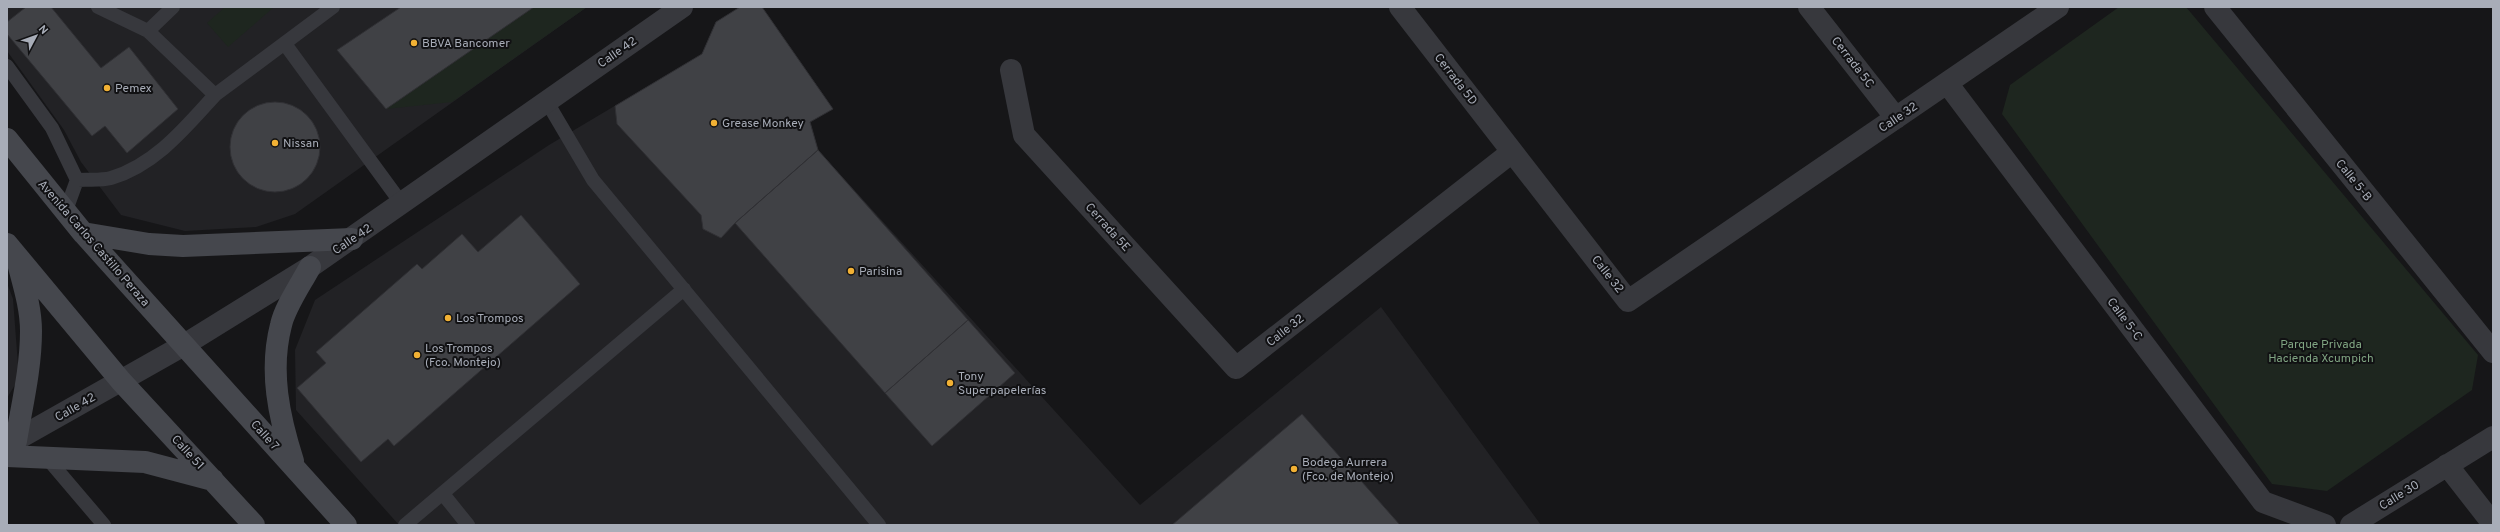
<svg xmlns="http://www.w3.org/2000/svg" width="2500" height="532" viewBox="0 0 2500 532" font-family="Overpass,sans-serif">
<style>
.built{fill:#222225}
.green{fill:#1e261f}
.building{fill:#404145;stroke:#303034}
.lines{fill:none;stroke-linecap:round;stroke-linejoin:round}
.service{stroke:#37383d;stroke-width:14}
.minor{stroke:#37383d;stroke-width:22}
.tertiary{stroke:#37383d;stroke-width:22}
.secondary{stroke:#45474d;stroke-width:22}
.poi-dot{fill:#f2b134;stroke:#111113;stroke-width:1.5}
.labels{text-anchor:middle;stroke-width:4;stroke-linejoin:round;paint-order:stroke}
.poi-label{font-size:12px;fill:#a8adb8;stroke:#111113;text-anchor:start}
.street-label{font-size:12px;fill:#a8adb8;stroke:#111113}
.park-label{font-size:12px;fill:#7fa381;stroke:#111113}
</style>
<rect width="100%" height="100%" fill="#161618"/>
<path class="built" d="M7,7H587L295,214L256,227L185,231L121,215L81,162L64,130L7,51Z
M740,7H762L810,122L818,150L1140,505L1381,307L1541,525H399L296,410L295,350L315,300L549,145L702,54L716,22Z
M7,283L13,299L19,378L7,398Z"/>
<path class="green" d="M225,7H274L228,47L207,23Z
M534,7H587L452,102L386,109Z
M2119,7H2186L2478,355L2472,390L2327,491L2272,484L2002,114L2010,85Z"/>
<path class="building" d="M26,7H51L101,68L129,47L178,109L127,153L105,126L92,136L7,34V22Z
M401,7H534L386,109L337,50Z
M740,7H762L833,109L810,122L818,150L735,223L721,238L703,229L701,215L617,124L615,106L702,54L716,22Z
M230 147a45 45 0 1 1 90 0a45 45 0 1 1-90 0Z
M818,150L968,320L885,393L735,223Z
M521,215L580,284L394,446L388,439L361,462L297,388L326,363L316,352L417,264L422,269L462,234L478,252Z
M968,320L1015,373L932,446L885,393Z
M1302,414L1400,525H1172Z"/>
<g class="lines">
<path class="service" d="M98,7L148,31L215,95L333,7
M148,31L173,7
M285,44L402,204
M7,66L52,128L77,180L65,213
M547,102L593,180L879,525
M77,180C87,179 100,181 111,178C155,165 185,128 215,95
M47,458L104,525
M443,494L468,525
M405,525L684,289"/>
<path class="minor" d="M1400,7L1628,301L2058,7
M1809,7L1896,118
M2215,7L2493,352
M1011,70L1024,135L1236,368L1512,152
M1947,83L2263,502L2325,525
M2447,465L2493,524
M2351,525L2493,437"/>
<path class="tertiary" d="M7,445L184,345L310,267L682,7"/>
<path class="secondary" d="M7,139L83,233L346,525
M83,233L149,244L183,246L352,239
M7,244L121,381L254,525
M16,441C22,405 31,368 31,331C31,307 23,283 17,259
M7,456L145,462L213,480
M293,461C279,417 269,371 281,325C285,307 301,284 310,267"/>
</g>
<g class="poi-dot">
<circle cx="414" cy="43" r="4"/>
<circle cx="107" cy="88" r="4"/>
<circle cx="714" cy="123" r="4"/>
<circle cx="275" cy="143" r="4"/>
<circle cx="851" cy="271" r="4"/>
<circle cx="448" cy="318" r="4"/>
<circle cx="417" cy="355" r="4"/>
<circle cx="950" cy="383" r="4"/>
<circle cx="1294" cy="469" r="4"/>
</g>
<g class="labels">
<g class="poi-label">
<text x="422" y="47">BBVA Bancomer</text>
<text x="115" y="92">Pemex</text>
<text x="722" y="127">Grease Monkey</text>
<text x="283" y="147">Nissan</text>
<text x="859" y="275">Parisina</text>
<text x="456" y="322">Los Trompos</text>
<text x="425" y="352">Los Trompos<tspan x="425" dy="14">(Fco. Montejo)</tspan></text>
<text x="958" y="380">Tony<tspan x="958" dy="14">Superpapelerías</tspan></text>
<text x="1302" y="466">Bodega Aurrera<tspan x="1302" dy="14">(Fco. de Montejo)</tspan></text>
</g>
<g class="street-label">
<text transform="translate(617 52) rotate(-35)" y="4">Calle 42</text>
<text transform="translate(1853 62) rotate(52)" y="4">Cerrada 5C</text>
<text transform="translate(1456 79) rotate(52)" y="4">Cerrada 5D</text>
<text transform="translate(1898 117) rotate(-34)" y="4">Calle 32</text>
<text transform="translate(2354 180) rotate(51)" y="4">Calle 5-B</text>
<text transform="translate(1108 227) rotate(48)" y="4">Cerrada 5E</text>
<text transform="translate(352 239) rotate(-34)" y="4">Calle 42</text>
<text transform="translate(94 243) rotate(49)" y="4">Avenida Carlos Castillo Peraza</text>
<text transform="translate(1608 274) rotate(52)" y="4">Calle 32</text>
<text transform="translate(2125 319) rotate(53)" y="4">Calle 5-C</text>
<text transform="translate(1285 330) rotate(-38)" y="4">Calle 32</text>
<text transform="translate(75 407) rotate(-30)" y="4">Calle 42</text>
<text transform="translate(265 435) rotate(48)" y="4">Calle 7</text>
<text transform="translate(188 452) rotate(47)" y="4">Calle 51</text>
<text transform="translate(2399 495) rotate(-32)" y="4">Calle 30</text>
</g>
<g class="park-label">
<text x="2321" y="348">Parque Privada<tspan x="2321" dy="14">Hacienda Xcumpich</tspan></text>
</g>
</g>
<rect width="2500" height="532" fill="none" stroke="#a8adb8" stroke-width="16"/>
<g transform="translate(36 36) rotate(49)" stroke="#111113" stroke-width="3" paint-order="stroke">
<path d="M0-3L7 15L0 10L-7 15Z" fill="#a8adb8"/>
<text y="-6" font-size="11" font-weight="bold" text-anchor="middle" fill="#a8adb8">N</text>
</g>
</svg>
